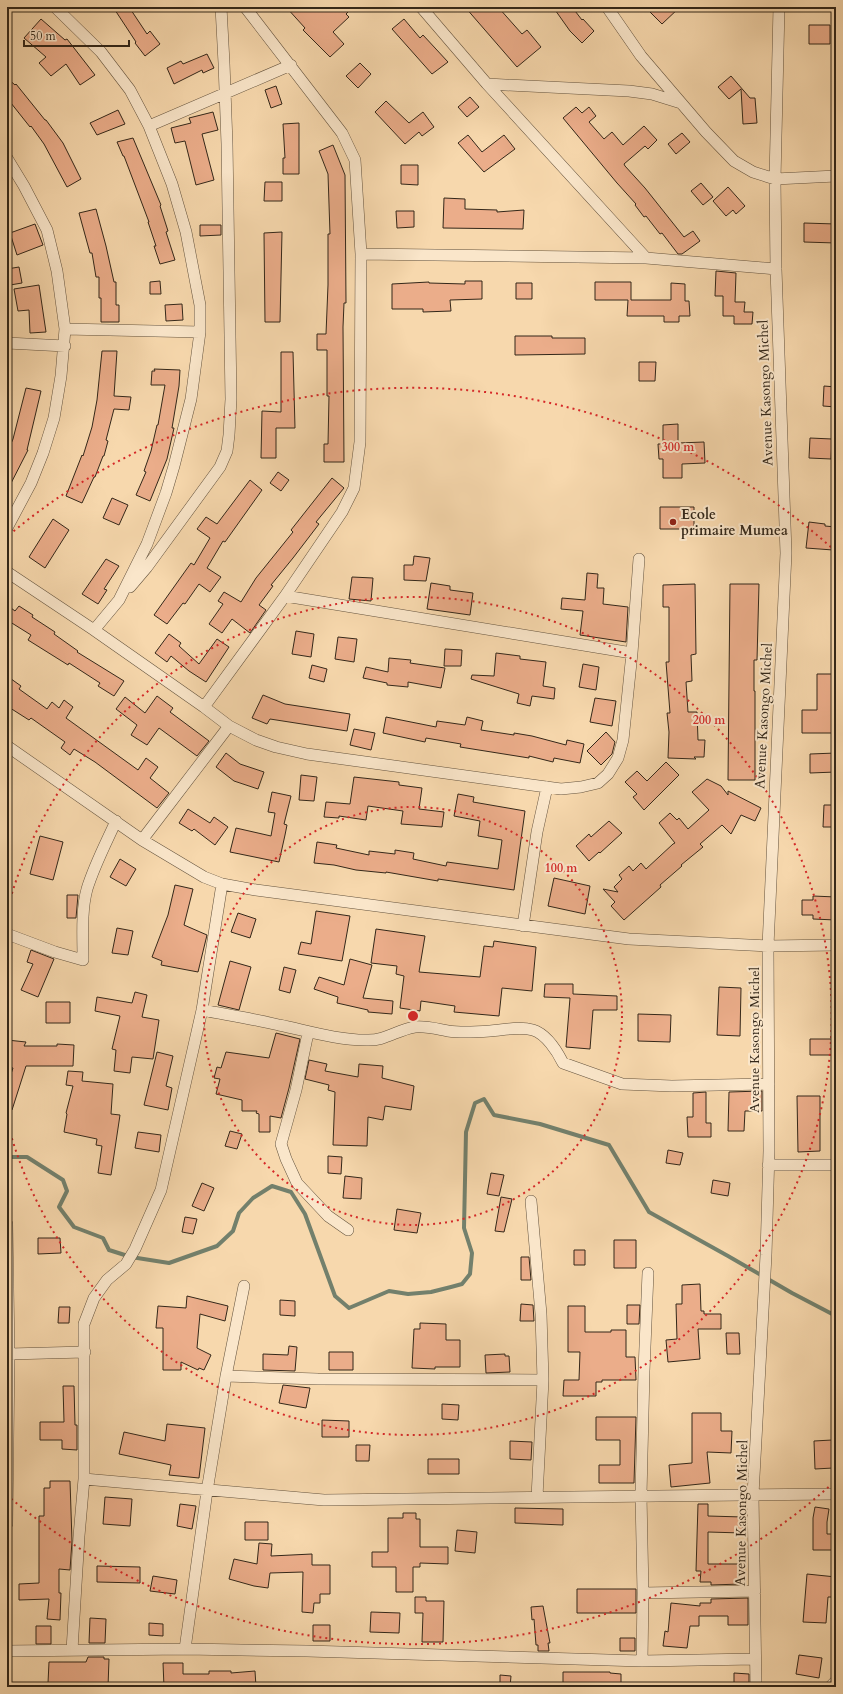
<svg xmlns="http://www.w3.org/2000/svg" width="843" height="1694" viewBox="0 0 843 1694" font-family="Cardo,serif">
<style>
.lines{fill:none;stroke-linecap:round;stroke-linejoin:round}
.stream{stroke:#73806c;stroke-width:4}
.building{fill:#ebad8a;stroke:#332719}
.minor-casing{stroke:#64533e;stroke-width:12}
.minor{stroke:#fae6ca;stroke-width:11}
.ring{fill:none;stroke:#d62828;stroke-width:2;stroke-dasharray:2 4}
.poi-dot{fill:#8f2418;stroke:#fae6ca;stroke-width:1.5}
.labels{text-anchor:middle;stroke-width:4;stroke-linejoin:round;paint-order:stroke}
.street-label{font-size:14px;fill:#332719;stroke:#fae6ca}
.poi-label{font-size:14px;font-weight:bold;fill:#332719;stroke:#fae6ca;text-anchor:start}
.centre{fill:#d62828;stroke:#fae6ca;stroke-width:2}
.ring-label{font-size:12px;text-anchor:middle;font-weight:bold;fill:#d62828;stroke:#fae6ca;stroke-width:4;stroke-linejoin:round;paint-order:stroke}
</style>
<rect width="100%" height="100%" fill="#f7d8ad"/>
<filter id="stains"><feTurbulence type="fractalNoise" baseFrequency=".005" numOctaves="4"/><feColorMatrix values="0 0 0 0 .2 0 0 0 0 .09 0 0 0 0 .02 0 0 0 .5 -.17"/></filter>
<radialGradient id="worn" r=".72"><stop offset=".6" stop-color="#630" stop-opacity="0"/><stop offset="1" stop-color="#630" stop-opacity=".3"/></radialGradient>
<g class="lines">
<path class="stream" d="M7,1157H27L63,1180L67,1191L59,1207L74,1227L103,1238L109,1250L131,1257L169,1263L217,1246L233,1231L239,1213L253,1198L272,1186L291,1192L305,1214L335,1296L349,1308L389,1291L408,1294L431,1292L451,1287L462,1284L470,1274L472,1253L464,1228L466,1132L475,1103L484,1099L494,1115L540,1124L609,1145L649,1212L728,1256L792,1293L836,1316"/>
</g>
<path class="building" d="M113,7H129L147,34L150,31L160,44L145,56L135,43L136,42Z
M286,7H313L318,12L323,7H353L346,14L349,17L333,32L344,44L330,57L303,30L305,28Z
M465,7H498L522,34L527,30L541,47L517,67Z
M553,7H572L582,20L583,19L594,31L582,43L570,31Z
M645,7H680L662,24Z
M41,19L65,40L67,39L95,75L80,85L66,64L51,76L39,63L46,57L24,38Z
M404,19L420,38L423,35L448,62L432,74L392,29Z
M809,25H830V44H809Z
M207,54L214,68L203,73L202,70L174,84L167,68L181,61L183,64Z
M360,63L371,74L358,88L346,76Z
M731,76L750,98H755L757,123L743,124L741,89L729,99L718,87Z
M7,78L15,85L16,84L45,120H46L63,143L81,179L67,187L44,144L31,126L30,127L7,98Z
M276,86L282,104L271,108L265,90Z
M470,97L479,107L467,117L458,107Z
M386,101L409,123L423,112L434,127L422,136L419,132L405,144L375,112Z
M576,107L582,113L589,107L596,116L589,122L604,139L612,132L623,145L644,126L657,140L648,149L645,146L624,164L625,166L645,188L684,237L693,231L700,241L682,254H678L662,233L660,234L646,216L644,217L635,205L636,204L617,183L563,118Z
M118,110L125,124L97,135L90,123Z
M213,112L218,130L202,134L214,180L196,185L185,141L175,143L171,128L191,123L189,118Z
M299,123V174H283V158H285L283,124Z
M682,133L690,142L676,154L668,144Z
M468,135L482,152L504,135L515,149L484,172L458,143Z
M133,138L161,205L160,206L168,231L166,232L175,260L160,264L154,246H156L148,222H149L124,156H123L117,142Z
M333,145L345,175L346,303H344L343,327L344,462H324V444H328L329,396H327V350H317V334H326L328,285V234H330L328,174L319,151Z
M401,165H418V185L401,184Z
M265,182H282V201H264Z
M701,183L713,197L703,205L691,191Z
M728,187L745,206L736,214L733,210L726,216L713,201Z
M444,198L465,199V209L497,210V212L524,210L523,229L443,228Z
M96,209L106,246L114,282H116V305H119V322H101V298H99V277H96L92,253H90L79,213Z
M396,211H414V227L397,228Z
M804,223L836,224V243L804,242Z
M35,224L43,245L17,255L10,233Z
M200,225H221V235L200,236Z
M282,232L280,322H265L264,233Z
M19,267L22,283L10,285L7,269Z
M716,271L736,273L735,302H745L744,312H753L752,324H734V316H723V296H715Z
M160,281L161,294H150V282Z
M465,281H482V299L450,300L451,311L423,312V309H392V284L429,282V283L465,284Z
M595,282H631V300H671V283L685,284V301H689L690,316H679V322H664V316H627L628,300H595Z
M516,283H532V299H516Z
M39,285L46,332L30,333L29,310L18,311L14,289Z
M182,304L183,320L166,321L165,305Z
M515,336H552V338H585V354L515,355Z
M102,351H117L114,396L131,397L129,410L114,409L106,440L108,441L104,456H103L95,477H94L82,503L66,496L82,455L83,456L92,427L97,400Z
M281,352H293L295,428H276V458H261L262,411L281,412Z
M639,362H656L655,381H639Z
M154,369L180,370L179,386L172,428H174L167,459L150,501L136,495L146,472L144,471L151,451L157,425H158L165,385H151L152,371H155Z
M824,386L836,387V407L823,406Z
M26,388L41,391L27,450H28L7,491V453L13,439Z
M678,424V443L704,442L705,463L682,464V478H663V459H659L658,444H663V425Z
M810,438L832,439L831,459L809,458Z
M278,472L289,480L281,491L270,483Z
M332,478L344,488L316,522L319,524L293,558L271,585L273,586L259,605L266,610L250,633L232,619L222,633L209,624L223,604L218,601L224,592L241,602L256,578L293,532L291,530Z
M250,480L262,490L225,542L223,541L207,568L221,577L210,592L199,584L185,604L183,603L167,624L154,615L191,563L194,565L210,538L197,529L206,517L217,524Z
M112,498L128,505L119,525L103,518Z
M660,507H694V529H660Z
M53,519L69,530L45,568L29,557Z
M809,522L825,524V526L836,527L833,550L806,548Z
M414,556L430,558L426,581L404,580V565H413Z
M106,559L119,566L104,589L107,590L98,604L82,594Z
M587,573L598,574L597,588H604L603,604L628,607L626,642L580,635L583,611L561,609L562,598L585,600Z
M352,577L373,578L371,601L349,599Z
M431,583L450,586V590L473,593L470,615L427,609Z
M695,584L696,654L691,655L692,681L686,682L688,712H697L698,740H705L704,757H694L696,759L668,758L669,732L667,713H670L666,662H669V607H663V585Z
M730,584H759L757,660H754V691H755V780H728Z
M7,605L15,611L19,606L33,615L32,617L55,632L54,634L78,651L77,652L124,681L114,696L98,686L100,683L69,663L68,665L28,640L31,635L7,620Z
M296,631L314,634L311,657L292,654Z
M169,634L181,643L179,646L199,664L217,639L229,647L206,682L189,671L171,656L167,662L155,653Z
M338,637L357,639L354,662L335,659Z
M445,649L462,650L461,666H444Z
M496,653L520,656V659L546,662L543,686L555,688L554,699L532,696L530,706L517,703L519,694L471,679L472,675L494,676Z
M389,658L411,660L410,663L445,668L441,688L408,682V687L387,685V683L363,678L366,667L388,672Z
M583,664L599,667L596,690L579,687Z
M312,665L327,669L324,682L309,678Z
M817,674H836V733H802V710H817Z
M7,676L21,686L19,689L47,709L52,702L59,708L64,700L73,707L66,718L138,770L146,758L158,767L150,778L169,793L157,808L95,762L74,749L70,755L61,748L65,742L31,718L29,720L7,706Z
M263,695L285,704L350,714L347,731L270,719L267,724L252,718Z
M157,696L173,708L170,712L209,741L197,756L159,728L147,745L131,735L137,725L116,709L125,697L145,713Z
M595,698L616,701L612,726L590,722Z
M386,717L436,727L437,721L465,725L467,717L483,721L481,730L514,735V733L532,736L566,745L567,740L584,744L580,763L554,758L553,762L529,756V758L460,747L461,744L426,738L425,742L383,733Z
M354,729L375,733L371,750L350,745Z
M606,732L615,742L612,754L601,765L587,751Z
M226,753L240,764L264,772L258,789L234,781L216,767Z
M836,753V772L810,773V754Z
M666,762L679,775L644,810L633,797L637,794L625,782L637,771L647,781Z
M301,775L317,777L314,801L299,800Z
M354,777L399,782V785L422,788L419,809L444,812L442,827L401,824L403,811L368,806L366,820L339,816V818L324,817L326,802L350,804Z
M707,779L721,786L728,795V791L761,808L755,821L741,815L731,834L722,825L700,844L703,847L681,865L682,866L660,885L661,887L624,920L611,906L615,902L603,889L618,892L614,887L622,879L619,875L629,866L633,871L641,863L646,869L673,844L675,843L659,823L670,813L677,820L679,818L688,829L709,810L692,792Z
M272,792L291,796L284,824L287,825L285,835L279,862L230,852L236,828L271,836L275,813L268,812Z
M458,794L474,797L473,802L525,811L514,890L438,879V881L386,872V873L356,870L334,865L314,863L317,842L337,845L336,848L369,855V851L395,854V850L414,853L413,859L446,866L447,862L498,869L502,840L478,836L480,821L454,816Z
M824,805H836V827H823Z
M188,809L210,823L214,817L228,827L215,845L194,829L192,831L179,823Z
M609,821L622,833L600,853L599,852L589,861L576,846L589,834L591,837Z
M40,836L63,842L53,880L30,874Z
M120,859L136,869L126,886L110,877Z
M554,878L590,886L585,914L548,906Z
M175,885L193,889L184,925L207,935L198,972L161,965L162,961L152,957L168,915Z
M67,895H78L76,918H67Z
M813,896L836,897V920L813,919V915H802V900H813Z
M316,911L350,916L342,961L298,954L301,942L311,944Z
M238,913L256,919L250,938L231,932Z
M117,928L133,931L128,955L112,953Z
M376,929L425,936L419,972L480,977L484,946L493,947L494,941L536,947L532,991L502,988L499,1016L454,1012L455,1006L421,1001L420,1011L400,1008L404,976L396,974L397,966L371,963Z
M31,950L54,959L38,997L21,990L33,964L27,962Z
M350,959L372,965L363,998L393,1001L392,1014L368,1012V1010L337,1003L338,997L314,989L319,977L344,985Z
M230,961L251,967L239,1010L218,1005Z
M284,967L296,970L290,993L279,990Z
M545,984H573V994L617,996V1010H593L590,1049L566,1047L570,998L544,997Z
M719,987L741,988L740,1036L717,1035Z
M135,992L147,995L142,1017L159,1020L153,1059L132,1057L130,1073L114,1071L116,1050L112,1049L120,1016L95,1011L97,997L132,1003Z
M46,1002H70V1023H46Z
M638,1014L671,1015L670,1042L638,1041Z
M276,1033L300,1039L289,1088L281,1118L270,1116V1132H259V1114L256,1113L257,1111H242V1100L216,1094L220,1079L214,1078L217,1067L221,1068L226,1052L269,1058Z
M810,1039H836V1055H810Z
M7,1040L26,1042L24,1046H57V1044L74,1045L73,1066H26L12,1110L7,1109L10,1077L13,1068L7,1067Z
M157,1052L173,1056L166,1086L172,1088L168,1110L144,1105Z
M309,1060L327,1064L325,1071L358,1077L359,1064L383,1066L382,1078L414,1086L411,1110L385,1106L383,1120L368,1117L367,1146L333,1145L335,1092L328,1090L329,1085L305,1079Z
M68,1071L83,1072L82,1081L113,1084L111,1114L120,1115L111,1175L98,1173L102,1146L96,1145L97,1139L64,1132L67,1114L66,1113L73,1086L66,1085Z
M762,1091V1111H745L744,1131H728L729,1092Z
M706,1092V1123H711V1137H688L687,1117H693V1093Z
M797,1096H820V1151L798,1152Z
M230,1131L242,1134L237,1149L225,1146Z
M138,1132L161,1135L159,1152L135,1148Z
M668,1150L683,1153L680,1165L666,1163Z
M328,1156L342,1157L341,1174L328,1173Z
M491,1173L504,1175L499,1196L487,1194Z
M345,1176L362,1178L361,1199L343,1198Z
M713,1180L730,1183L728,1196L711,1193Z
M202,1183L214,1188L204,1211L192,1206Z
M501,1197L512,1199L504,1232L495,1231Z
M397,1209L421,1213L417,1233L394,1230Z
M185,1217L197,1219L193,1234L182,1232Z
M38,1238H60L61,1253L38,1254Z
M614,1240H636V1268H614Z
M574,1250H585V1265H574Z
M521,1257H529L531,1280H521Z
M700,1284L701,1311H704V1314H721V1329H698L700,1359L668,1362L666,1340L677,1339L676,1304H682V1285Z
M187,1296L228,1306L225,1321L200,1314L197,1348L211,1355L204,1370L199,1368L198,1370L181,1362V1370H163V1328H156L158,1306L186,1308Z
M280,1300L295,1301V1316L280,1315Z
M521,1304L533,1305L534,1321H520Z
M627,1305H640L639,1324H627Z
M568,1306H585V1332H611V1330H626V1357H635L636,1380H602V1382H596V1396H563L564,1380H579L580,1352H568Z
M59,1307H70L69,1323H58Z
M420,1323L446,1324V1340H460V1367H435V1369L412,1368L414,1329H420Z
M726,1333H739L740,1354H727Z
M289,1346L297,1347L295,1371L263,1370V1354L288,1355Z
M329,1352H353V1370H329Z
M505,1354V1356H509L510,1372L486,1373L485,1355Z
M283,1385L310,1388L306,1408L279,1403Z
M63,1386H74L75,1425H77V1450L62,1449V1440H40V1422H64Z
M442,1404L459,1405L458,1420L442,1419Z
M692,1413H721V1431H732L731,1453L707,1452L710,1483L671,1487L669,1465L692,1463Z
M596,1417H636L634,1483H599V1465H620V1440H596Z
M322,1420L349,1421V1437H322Z
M167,1424L205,1428L199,1478L169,1475L171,1465L119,1454L124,1432L165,1441Z
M832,1440L833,1468L815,1469L814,1441Z
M510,1441L532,1442L531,1460L510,1459Z
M356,1445H370L369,1461H356Z
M428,1459H459V1474H428Z
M50,1481H70L72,1541L70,1570L59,1569V1593H61L60,1620L47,1619L49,1599L19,1600V1584L39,1583V1516H44V1488H50Z
M105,1497L132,1499L130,1526L103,1524Z
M180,1504L196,1506L192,1529L177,1526Z
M698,1504H708V1516L743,1517L742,1533L708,1532V1564H741V1584L711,1585V1582H700L701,1571H696Z
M815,1507L829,1509L827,1522V1534H836V1550H813V1518Z
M515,1508L563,1509V1525L515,1523Z
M403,1513H416V1519H420V1547H448V1564L420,1563V1567H413V1592H396V1567H372V1552H388V1518H403Z
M245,1522H268V1540H245Z
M457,1530L477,1532L475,1553L455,1551Z
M259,1543L272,1544L271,1556L312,1554V1565H330V1594H320V1603H314L313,1613L302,1612L303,1572L270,1573L268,1588L254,1586L229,1579L234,1559L257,1564Z
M97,1566L140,1567V1583L97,1582Z
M807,1574L836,1577L835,1597H828L826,1623L803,1622Z
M153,1576L177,1580L175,1594L150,1591Z
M577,1589H636V1613H577Z
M415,1597H426V1601H444L443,1642H422L423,1613H415Z
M748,1598V1625H728V1616H699V1626H690L687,1648L663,1646L665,1631L668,1632L671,1603L700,1606V1603H711V1599Z
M543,1606L550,1643H548L549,1651H538V1645H536L534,1619L532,1620L531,1607Z
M371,1612L400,1613L399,1633L370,1632Z
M90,1618L106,1619L105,1643H89Z
M149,1623L163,1624V1636L149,1635Z
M313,1625H330V1641H313Z
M36,1626H51V1644H36Z
M620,1638H635V1651H620Z
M799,1655L822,1658L819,1678L796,1674Z
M88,1657H104V1659H109L108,1687H64V1684L48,1683L49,1662H86Z
M163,1663H183V1674H209V1671H231V1673L255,1671L256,1687H164Z
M563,1672H610V1673L621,1674V1687H563Z
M734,1673L749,1674V1687H734Z
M500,1675L511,1676L510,1687H500Z"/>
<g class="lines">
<g class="minor-casing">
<path id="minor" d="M55,7L101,52L130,90L149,126L172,184L186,232L200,305V332L191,399L174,466L166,493L147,544L119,600L94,630
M421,7L487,84L646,258
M607,7L641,56L706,132L734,161L753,172L775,179L836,176
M487,84L629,91L652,94L681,103
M149,126L291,65
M7,158L24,186L47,230L57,271L65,329L61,376L54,418L43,453L31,483L7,528
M361,254L646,258L776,269
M65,329L200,332
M7,343L65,346
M7,572L94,630L204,707L229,726L256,740L276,747L307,754L561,789L581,787L598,783L608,774L618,758L623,740L632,653L639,559
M130,587L147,567L220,467L227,451L229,435L231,399L227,144L224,63L221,7
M285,596L632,653
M204,707L285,596L342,512L354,488L360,442L361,254L355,160L342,133L245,7
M7,746L142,840L204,877L222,884L256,890L629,939L768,946L836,945
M142,840L229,726
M523,926L537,832L547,787
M7,934L55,952L83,960C83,937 81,911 87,889C94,866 106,843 116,821
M202,1010C228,1015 254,1019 279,1025C308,1031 337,1040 366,1040C386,1041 396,1030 415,1027C427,1026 437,1029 448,1031C461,1033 477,1032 490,1031C504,1030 519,1026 533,1030C546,1034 557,1051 563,1063L622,1084L672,1086L769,1084
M308,1033L296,1090L281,1144L286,1159L297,1183L328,1216L348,1230
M768,1165H836
M531,1201L541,1314L543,1380L537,1497
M7,1224L9,1354L7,1524
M9,1354L85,1352
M226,1376L318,1379L543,1380
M84,1479L324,1500L836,1494
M643,1593L755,1591
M185,1649L207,1491L226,1376L244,1286
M72,1650L79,1536L84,1479V1324L94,1298L107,1280L126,1264L135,1249L161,1190L202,1010L222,884
M7,1651L185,1649L307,1651L642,1661L755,1659
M642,1661L643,1593L641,1495L644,1371L648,1273
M756,1687L753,1495L766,1255L769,1151L768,946L786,553L776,269L775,179L779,7
M830,1687L836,1681"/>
</g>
<use href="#minor" class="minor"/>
</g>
<g class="ring">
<circle cx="413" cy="1016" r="209"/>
<path d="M7 911A419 419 0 1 1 7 1121"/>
<path d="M833 1483A628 628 0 0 1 9 1497M9 535A628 628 0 0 1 833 549"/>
</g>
<circle class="poi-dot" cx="673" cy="522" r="4"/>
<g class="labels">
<g class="street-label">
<text transform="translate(765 393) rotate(-92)" y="5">Avenue Kasongo Michel</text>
<text transform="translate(763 716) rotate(-87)" y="5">Avenue Kasongo Michel</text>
<text transform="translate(754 1040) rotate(-90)" y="5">Avenue Kasongo Michel</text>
<text transform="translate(741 1513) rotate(-89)" y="5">Avenue Kasongo Michel</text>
</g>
<g class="poi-label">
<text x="681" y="519">Ecole<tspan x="681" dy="16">primaire Mumea</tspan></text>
</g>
</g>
<circle cx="413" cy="1016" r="6" class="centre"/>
<g class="ring-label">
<text x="678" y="451">300 m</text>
<text x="709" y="724">200 m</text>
<text x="561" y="872">100 m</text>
</g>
<rect width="843" height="1694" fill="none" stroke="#f7d8ad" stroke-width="24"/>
<rect x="8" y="8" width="827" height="1678" fill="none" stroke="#332719" stroke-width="2"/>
<rect x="12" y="12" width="819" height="1670" fill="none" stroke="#332719"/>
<path d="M24 40v6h105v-6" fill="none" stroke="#332719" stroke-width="2"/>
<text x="30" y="40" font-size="12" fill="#332719" stroke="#fae6ca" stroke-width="3" paint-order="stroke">50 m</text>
<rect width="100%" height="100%" filter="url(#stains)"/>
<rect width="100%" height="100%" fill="url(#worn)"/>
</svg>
